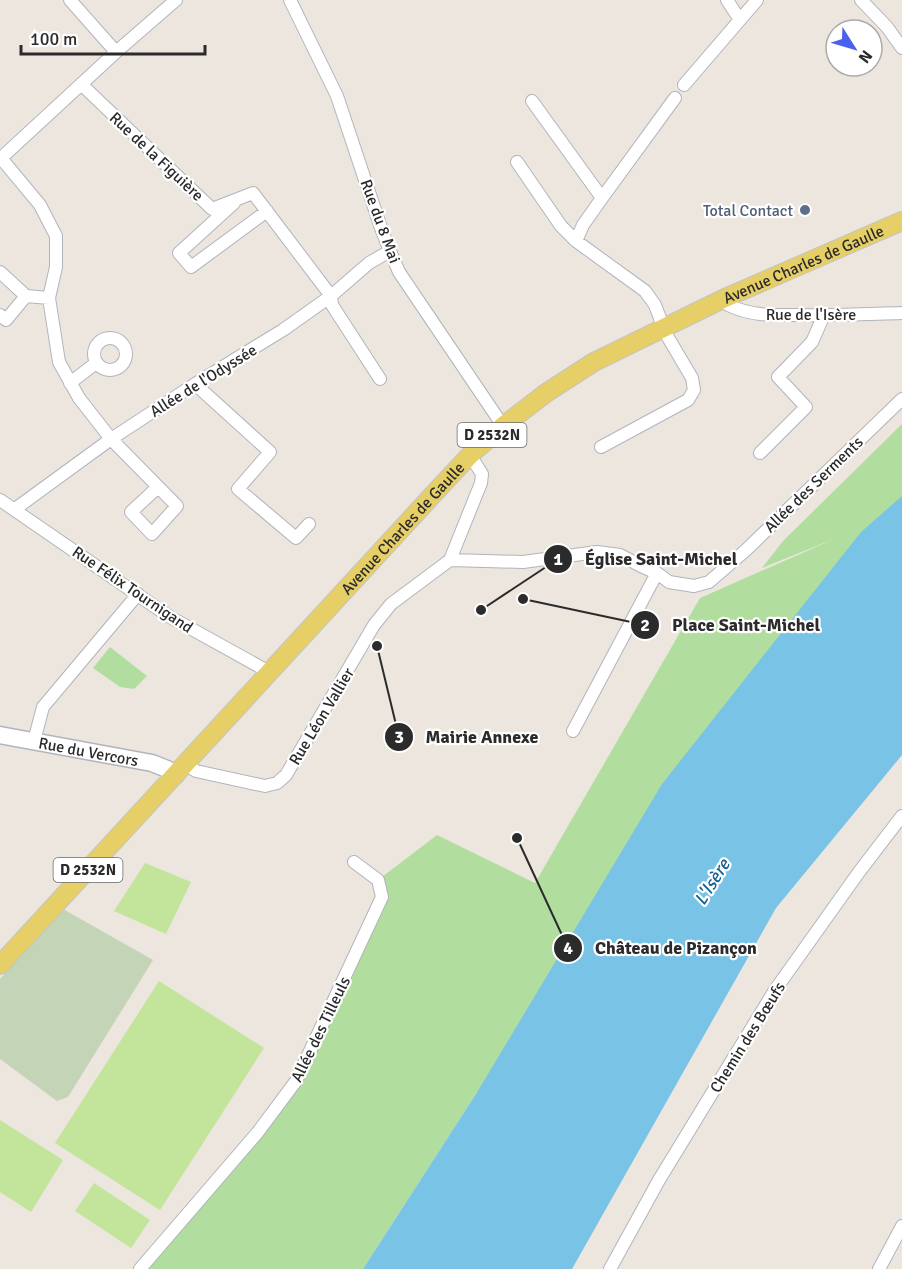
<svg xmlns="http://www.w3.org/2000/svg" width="902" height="1269" viewBox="0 0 902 1269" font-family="Signika,sans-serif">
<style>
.green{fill:#b1de9f}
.cemetery{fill:#c4d4b7}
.pitch{fill:#c2e59b}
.water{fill:#79c4e6}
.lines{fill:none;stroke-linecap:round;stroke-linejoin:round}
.street-casing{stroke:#b1b4bd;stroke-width:14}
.secondary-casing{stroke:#b1b4bd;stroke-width:19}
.primary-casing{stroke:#c4c4c4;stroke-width:20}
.street{stroke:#fff;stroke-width:12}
.secondary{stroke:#fff;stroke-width:16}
.primary{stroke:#e7cf68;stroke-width:18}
.service-dot{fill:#5c6f8a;stroke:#fff;stroke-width:2}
.labels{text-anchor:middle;stroke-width:4.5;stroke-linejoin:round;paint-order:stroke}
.shield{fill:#fff;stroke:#6b6b6b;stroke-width:1.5}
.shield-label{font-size:15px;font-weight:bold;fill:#2b2b2b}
.street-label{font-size:16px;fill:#2b2b2b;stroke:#fff}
.service-label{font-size:16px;fill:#4e5e75;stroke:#fff;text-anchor:end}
.water-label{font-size:18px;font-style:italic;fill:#176393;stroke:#fff}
.leader{fill:none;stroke:#2b2b2b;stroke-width:2}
.callout-dot{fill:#2b2b2b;stroke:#fff;stroke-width:2}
.mark-label{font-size:18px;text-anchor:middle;font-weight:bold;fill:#fff}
.callout-label{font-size:18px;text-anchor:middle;font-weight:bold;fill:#2b2b2b;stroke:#fff;stroke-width:4.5;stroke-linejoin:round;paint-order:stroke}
</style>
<rect width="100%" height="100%" fill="#ece6de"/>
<path class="green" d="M902,424V501L476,1094L363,1269H140L296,1081L382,897L378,880L437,835L535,883L700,598L834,539L762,568L783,541Z
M110,647L147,676L134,689L120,687L93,668Z"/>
<path class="cemetery" d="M63,909L153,960L68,1097L57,1101L0,1059V979Z"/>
<path class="pitch" d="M145,863L191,882L166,934L114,911Z
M159,981L264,1048L160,1210L55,1143Z
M0,1120L63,1160L31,1212L0,1192Z
M94,1183L150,1220L131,1248L75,1211Z"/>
<path class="water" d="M902,496V755L776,908L572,1269H363L476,1094L662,784L861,532Z"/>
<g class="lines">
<g class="street-casing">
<path id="street" d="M70,0L116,52
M290,0L337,96L381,228L390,251L399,272L503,426
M727,0L740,20
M861,0L887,27L902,48
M81,84L212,209L253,193L331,296L332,305L380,379
M684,85L757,0
M532,101L602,198
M1,158L40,205L56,236V267L49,298L59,362L79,398L111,439L177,506L152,534L131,512L158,487
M0,159L116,52L176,0
M517,162L561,226L576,241
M234,203L179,253L191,267L267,211
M0,272L26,296
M26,296L49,298
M725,298L728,305C754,317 775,315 802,315C836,316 869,314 902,313
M0,315L6,320L26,296
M94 354a16 16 0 1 1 32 0a16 16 0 1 1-32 0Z
M70,383L96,363
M195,384L270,452L238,489L296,538L309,524
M601,447L688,400L694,390L692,378L666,334L655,305L645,291L576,241L583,225L602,198L675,98
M760,453L806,407L778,377L812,342L824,315
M0,500L170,617L271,673
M15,509L111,439L195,384L283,330L331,296L369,263L390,251
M450,560L523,562L597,552L620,555L641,566L657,573L669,582L694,586L709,582L746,550L902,399
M573,731L657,573
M34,741L43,707L138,594
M186,764L196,771L265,786L277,783L286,775L374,625L391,604L450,560L481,483L482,474L470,455
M140,1269L258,1132L296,1081L382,897L378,880L354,862
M610,1269L659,1180L775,990L859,872L902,816
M879,1269L902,1226"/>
</g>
<g class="secondary-casing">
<g id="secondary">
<path id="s1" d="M0,735L152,763L167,769L176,775"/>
</g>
</g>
<g class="primary-casing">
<g id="primary">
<path id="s2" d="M0,965L440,487L470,455L503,426L546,393L594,362L725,298L902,221"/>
</g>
</g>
<use href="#street" class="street"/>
<use href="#secondary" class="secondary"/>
<use href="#primary" class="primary"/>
</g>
<circle class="service-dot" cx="805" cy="210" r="6"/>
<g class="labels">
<g class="shield">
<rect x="457.5" y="423" width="69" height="24" rx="4.5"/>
<rect x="53.5" y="858" width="69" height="24" rx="4.5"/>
</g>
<g class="shield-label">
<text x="492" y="440">D 2532N</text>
<text x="88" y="875">D 2532N</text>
</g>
<g class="street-label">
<text transform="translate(157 156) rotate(43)" y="6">Rue de la Figuière</text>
<text transform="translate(381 221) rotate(70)" y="6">Rue du 8 Mai</text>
<text dy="6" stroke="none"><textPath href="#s2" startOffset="1080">Avenue Charles de Gaulle</textPath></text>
<text x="811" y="320">Rue de l'Isère</text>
<text transform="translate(203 380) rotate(-32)" y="6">Allée de l'Odyssée</text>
<text transform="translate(813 484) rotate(-44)" y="6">Allée des Serments</text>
<text dy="6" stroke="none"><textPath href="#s2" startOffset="594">Avenue Charles de Gaulle</textPath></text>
<text transform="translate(133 589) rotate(34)" y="6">Rue Félix Tournigand</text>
<text transform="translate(321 716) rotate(-59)" y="6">Rue Léon Vallier</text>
<text dy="6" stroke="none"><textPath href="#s1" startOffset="90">Rue du Vercors</textPath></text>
<text transform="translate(320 1029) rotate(-64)" y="6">Allée des Tilleuls</text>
<text transform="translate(747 1037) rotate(-58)" y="6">Chemin des Bœufs</text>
</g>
<g class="service-label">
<text x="793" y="216">Total Contact</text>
</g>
<g class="water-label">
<text transform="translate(712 882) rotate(-58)" y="6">L'Isère</text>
</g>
</g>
<path class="leader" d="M481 610L558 559M523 599L645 625M377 646L399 737M517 838L568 948"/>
<g class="callout-dot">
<circle cx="481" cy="610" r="6"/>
<circle cx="523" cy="599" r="6"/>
<circle cx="377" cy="646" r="6"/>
<circle cx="517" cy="838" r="6"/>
<circle cx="558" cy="559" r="15"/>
<circle cx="645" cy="625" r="15"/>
<circle cx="399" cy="737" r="15"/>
<circle cx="568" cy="948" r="15"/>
</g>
<g class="mark-label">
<text x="558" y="565">1</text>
<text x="645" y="631">2</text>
<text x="399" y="743">3</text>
<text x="568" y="954">4</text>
</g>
<g class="callout-label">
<text x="661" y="565">Église Saint-Michel</text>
<text x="746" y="631">Place Saint-Michel</text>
<text x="482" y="743">Mairie Annexe</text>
<text x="676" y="954">Château de Pizançon</text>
</g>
<g transform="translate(854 48) rotate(127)"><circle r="28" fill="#ffffff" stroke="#aaaaaa" stroke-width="1.5"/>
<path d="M0-4.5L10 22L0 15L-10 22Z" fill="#4a61ed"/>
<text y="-9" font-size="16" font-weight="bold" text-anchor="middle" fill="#2b2b2b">N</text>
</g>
<path d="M21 45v9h184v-9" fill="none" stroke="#2b2b2b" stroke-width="3"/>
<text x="30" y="45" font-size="18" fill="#2b2b2b" stroke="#ffffff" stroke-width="4.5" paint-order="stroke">100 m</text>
</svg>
